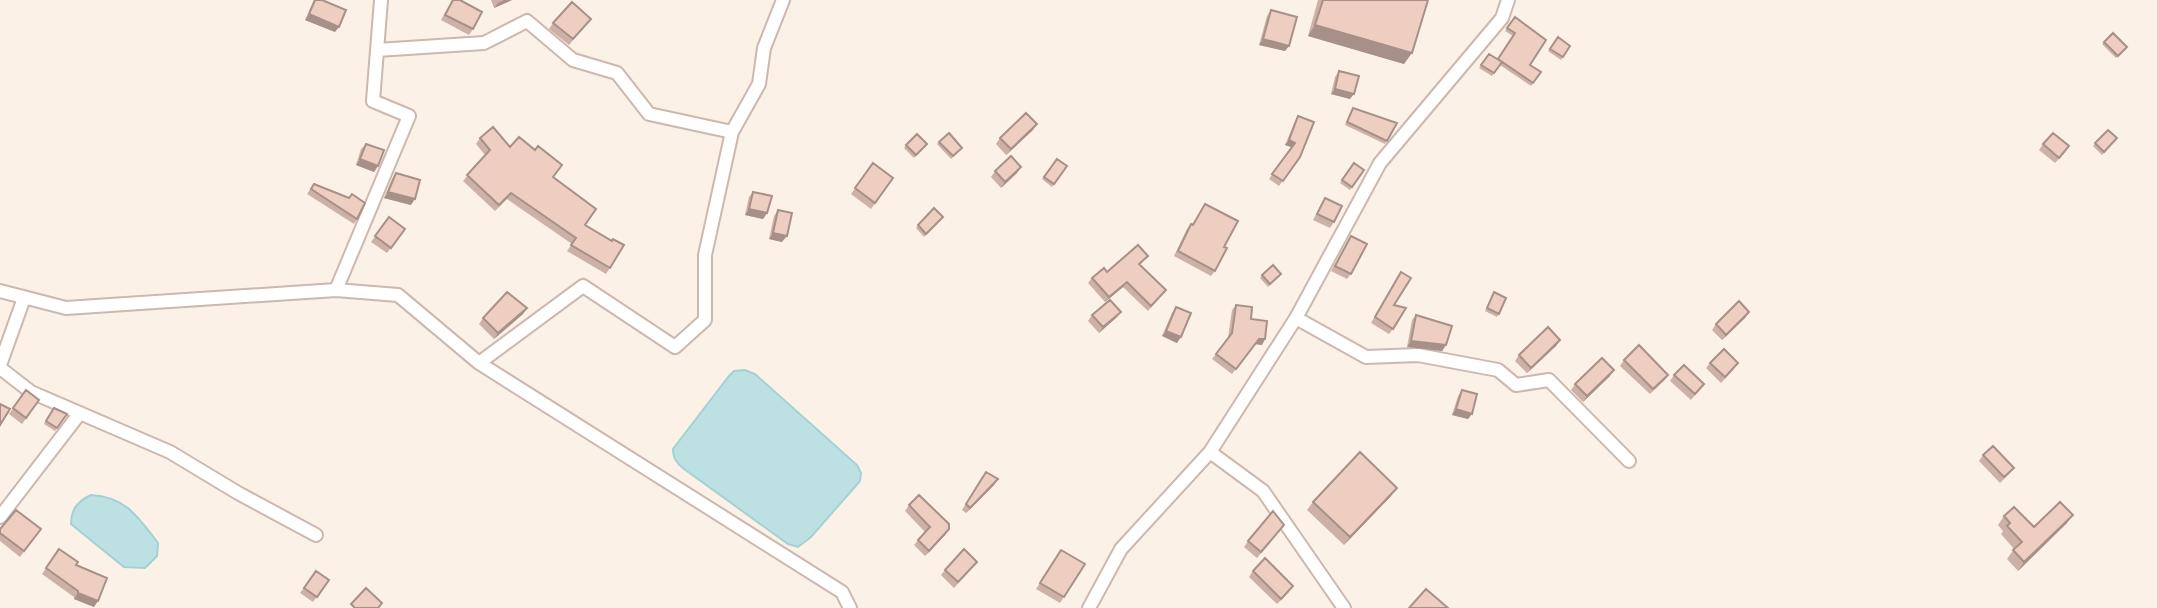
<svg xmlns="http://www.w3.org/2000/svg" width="2157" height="608" viewBox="0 0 2157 608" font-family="'Open Sans',sans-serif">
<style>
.water{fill:#bde1e3;stroke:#a4d1d3;stroke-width:2}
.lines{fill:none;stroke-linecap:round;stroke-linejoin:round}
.minor-casing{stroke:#ccb8ae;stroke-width:16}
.minor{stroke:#fff;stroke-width:12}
.wall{fill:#cdb1a6}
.shaded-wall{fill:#a79087}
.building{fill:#eecec1;stroke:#a79087;stroke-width:2}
</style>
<rect width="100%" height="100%" fill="#fbf1e7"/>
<path class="water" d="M745,370L755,374L857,465L861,473L860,481L811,537L798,547L788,544L684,469C677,463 673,459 673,449L729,376L734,371Z
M91,495C126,497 138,517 158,543L157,556L145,568L124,567L71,524C71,509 78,501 91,495Z"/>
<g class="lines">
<g class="minor-casing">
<path id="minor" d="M377,50L484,43L527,21L573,60L617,73L649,114L732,132
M336,290L409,116L373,101L381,0
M0,291L66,308L336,290L398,295L479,363L842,592L850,608
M1296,318L1366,357L1418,355L1498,370L1516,385L1549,380L1629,461
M479,363L583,286L675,347L705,320V255L732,132L759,84L764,48L783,0
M0,365L24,298
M0,368L31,392L170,452L238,493L316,535
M1210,452L1263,491L1344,608
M0,517L80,413
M1089,608L1121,549L1210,452L1296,318L1380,163L1502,18L1508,0"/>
</g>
<use href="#minor" class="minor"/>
</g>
<path class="wall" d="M314,0H322L335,32L305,20Z
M452,0L473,29L469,35L441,20Z
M491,0H512L494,8Z
M1318,0H1428L1404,64L1308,36Z
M1271,10L1289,46L1285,51L1259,45L1267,16Z
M1515,17L1530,65L1541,72L1531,86L1500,65L1492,76L1479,68L1489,54L1497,59L1513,36L1505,31Z
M591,19L569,45L549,29L553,23Z
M1558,37L1570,46L1561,60L1548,51Z
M2104,42L2127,47L2116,58L2102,44Z
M1339,71L1350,99L1331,94L1335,77Z
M1353,108L1397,123L1385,144L1345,125Z
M1298,116L1300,157L1279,186L1269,179L1291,147L1285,145L1295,121Z
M1033,130L1006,155L996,144L1000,138Z
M480,138L510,147L553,177L585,225L612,241L624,245L606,274L567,251L572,244L507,199L495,211L463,181L485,155L476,144Z
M2117,138L2102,155L2093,146L2095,143Z
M939,142L962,148L951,159L937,144Z
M366,144L378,166L374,172L356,165L361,149Z
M2043,144L2065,152L2055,163L2039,150Z
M906,145L925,146L914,158L904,148Z
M1057,159L1067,166L1052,187L1042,179Z
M873,163L893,178L871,209L851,194Z
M1354,163L1364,170L1350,190L1340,183Z
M995,171L1017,173L1001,188L991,177Z
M396,173L411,205L384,198L392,179Z
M314,184L357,219L354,224L307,194Z
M753,192L767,213L763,219L745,215L749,197Z
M1325,198L1334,222L1330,228L1313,220Z
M1205,204L1224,247L1215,271L1211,276L1174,256L1187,229L1191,224L1193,225Z
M778,210L782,242L769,239L774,216Z
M389,217L405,229L387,253L371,242Z
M943,217L924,237L916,228L918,225Z
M1351,236V274L1347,279L1331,271Z
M1148,256L1140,265L1166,290L1148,311L1123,287L1105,302L1088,283L1092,278Z
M1401,272L1394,305L1393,329L1389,334L1371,323Z
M1262,275L1279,277L1268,287L1260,278Z
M1494,292L1499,314L1497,317L1485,311Z
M1236,305L1251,319L1265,339L1262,345L1255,344L1232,374L1212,359L1228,338L1232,310Z
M1176,307L1177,343L1162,336L1172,313Z
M527,308L523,314L494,339L479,324L483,318Z
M1749,312L1745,318L1722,340L1712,330L1716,324Z
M1092,315L1117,317L1099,333L1088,321Z
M1416,315L1446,345L1442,351L1407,347L1412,320Z
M1560,340L1556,346L1527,373L1515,361L1519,355Z
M1624,360L1668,375L1665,380L1650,394L1620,366Z
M1710,363L1734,369L1721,383L1706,368Z
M1674,375L1700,389L1691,400L1670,381Z
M1610,376L1583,402L1571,390L1575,384Z
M26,390L39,400L22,424L9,414Z
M1462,390L1472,414L1468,419L1452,415L1458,396Z
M54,408L67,414L55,431L44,424Z
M1983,455L2010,473L2000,483L1979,461Z
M982,477L994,485L966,513L962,510Z
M1391,496L1344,545L1307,510L1313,502Z
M909,505L949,529L945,535L925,556L914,545L925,532L905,511Z
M2004,516L2034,527L2067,523L2018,571L2007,559L2014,549L2001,534L2003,531L1998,525Z
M1284,525L1257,558L1244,547L1248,541Z
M0,529H41L20,557L0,541Z
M59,549L76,565L94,607L74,599V597L42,574Z
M1061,550L1085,564L1060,603L1036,589Z
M977,562L954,588L941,575L945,570Z
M316,571L329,580L313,602L300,593Z
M1253,571L1289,592L1277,604L1249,577Z"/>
<path class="shaded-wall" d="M504,0H512L494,8L498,3Z
M309,14L339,27L335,32L305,20Z
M1315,25L1412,53L1404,64L1308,36Z
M1263,39L1289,46L1285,51L1259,45Z
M1335,89L1354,94L1350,99L1331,94Z
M1037,124L1033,130L1006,155L1011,149Z
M1289,140L1295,143L1291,147L1285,145Z
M360,159L378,166L374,172L356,165Z
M1021,167L1017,173L1001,188L1005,182Z
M388,192L415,199L411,205L384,198Z
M749,209L767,213L763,219L745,215Z
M773,233L787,236L782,242L769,239Z
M1127,282L1123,287L1105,302L1109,297Z
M527,308L523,314L494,339L498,333Z
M1121,312L1117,317L1099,333L1103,327Z
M1749,312L1745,318L1722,340L1726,335Z
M1166,331L1181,337L1177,343L1162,336Z
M1259,339H1265L1262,345L1255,344L1232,374Z
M1560,340L1556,346L1527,373L1531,368Z
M1411,341L1446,345L1442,351L1407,347Z
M1614,370L1610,376L1583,402L1587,396Z
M1456,409L1472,414L1468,419L1452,415Z
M998,479L994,485L966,513L970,508Z
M1397,488L1391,496L1344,545L1350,537Z
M2073,515L2067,523L2018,571L2024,562Z
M949,529L945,535L925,556L929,551Z
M78,593L98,601L94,607L74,599Z"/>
<path class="building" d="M315,0H322L346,10L339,27L309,14Z
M453,0H460L482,12L473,29L445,15Z
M1323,0H1428L1412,53L1315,25Z
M572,2L591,19L573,39L553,23Z
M1271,10L1297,17L1289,46L1263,39Z
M1515,17L1546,40L1530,65L1541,72L1533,83L1498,59L1515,33L1507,28Z
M2113,33L2127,47L2118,56L2104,42Z
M1558,37L1570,46L1563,57L1550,49Z
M1489,54L1502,62L1494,73L1481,65Z
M1339,71L1359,76L1354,94L1335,89Z
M1353,108L1397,123L1387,141L1347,122Z
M1026,113L1037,124L1011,149L1000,138Z
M1298,116L1314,122L1300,157L1283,181L1272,174L1295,143L1289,140Z
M493,127L510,147L519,137L535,150L538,146L562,165L553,177L596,209L585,225L612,241L613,239L624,245L610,268L571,245L576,238L511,193L499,205L467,175L490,150L480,138Z
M2108,130L2117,138L2104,152L2095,143Z
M949,133L962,148L953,156L939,142Z
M2053,133L2069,146L2059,158L2043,144Z
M917,134L927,144L916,155L906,145Z
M366,144L384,150L378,166L360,159Z
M1011,156L1021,167L1005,182L995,171Z
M1057,159L1067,166L1054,184L1044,177Z
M873,163L893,178L875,203L855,188Z
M1354,163L1364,170L1352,187L1342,180Z
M396,173L420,180L415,199L388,192Z
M314,184L349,198L352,194L365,203L357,219L311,189Z
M753,192L772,196L767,213L749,209Z
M1325,198L1342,206L1334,222L1317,214Z
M1205,204L1238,221L1224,247L1227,248L1215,271L1178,251L1191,224L1193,225Z
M934,208L943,217L926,234L918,225Z
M778,210L792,213L787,236L773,233Z
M389,217L405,229L391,248L375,236Z
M1351,236L1367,244L1351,274L1335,266Z
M1138,245L1148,256L1139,264L1166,290L1151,306L1127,282L1109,297L1092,278L1104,268L1107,272Z
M1273,265L1281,274L1270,284L1262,275Z
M1401,272L1411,278L1394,305L1406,308L1393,329L1375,317Z
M507,292L527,308L498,333L483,318Z
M1494,292L1506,298L1499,314L1487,308Z
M1110,300L1121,312L1103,327L1092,315Z
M1739,301L1749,312L1726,335L1716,324Z
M1236,305L1252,307L1251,319L1267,321L1265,339H1259L1236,369L1216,354L1232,333Z
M1176,307L1191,313L1181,337L1166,331Z
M1416,315L1452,326L1446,345L1411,341Z
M1548,327L1560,340L1531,368L1519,355Z
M1639,345L1668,375L1653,389L1624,360Z
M1724,349L1738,363L1725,377L1710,363Z
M1602,358L1614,370L1587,396L1575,384Z
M1684,365L1704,384L1695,394L1674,375Z
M26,390L39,400L26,418L13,408Z
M1462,390L1477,394L1472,414L1456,409Z
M0,404L10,409L0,425Z
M54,408L67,414L57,428L46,421Z
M1993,446L2014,468L2004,477L1983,455Z
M1360,452L1397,488L1350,537L1313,502Z
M986,472L998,479L970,508L966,504Z
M919,495L949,524V529L929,551L918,540L930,527L909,505Z
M2060,502L2073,515L2024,562L2013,550L2022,542L2007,526L2010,523L2004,516L2014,507L2034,527Z
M16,510L41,529L24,551L0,533V529Z
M1273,511L1284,525L1261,552L1248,541Z
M59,549L78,562L76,565L107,578L98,601L78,593V591L46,568Z
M964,549L977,562L958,582L945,570Z
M1061,550L1085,564L1064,597L1040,583Z
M1265,558L1293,586L1281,599L1253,571Z
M316,571L329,580L317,597L304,588Z
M366,588L382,603L378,608H355L351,604Z
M1426,589L1448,608H1409Z"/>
</svg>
